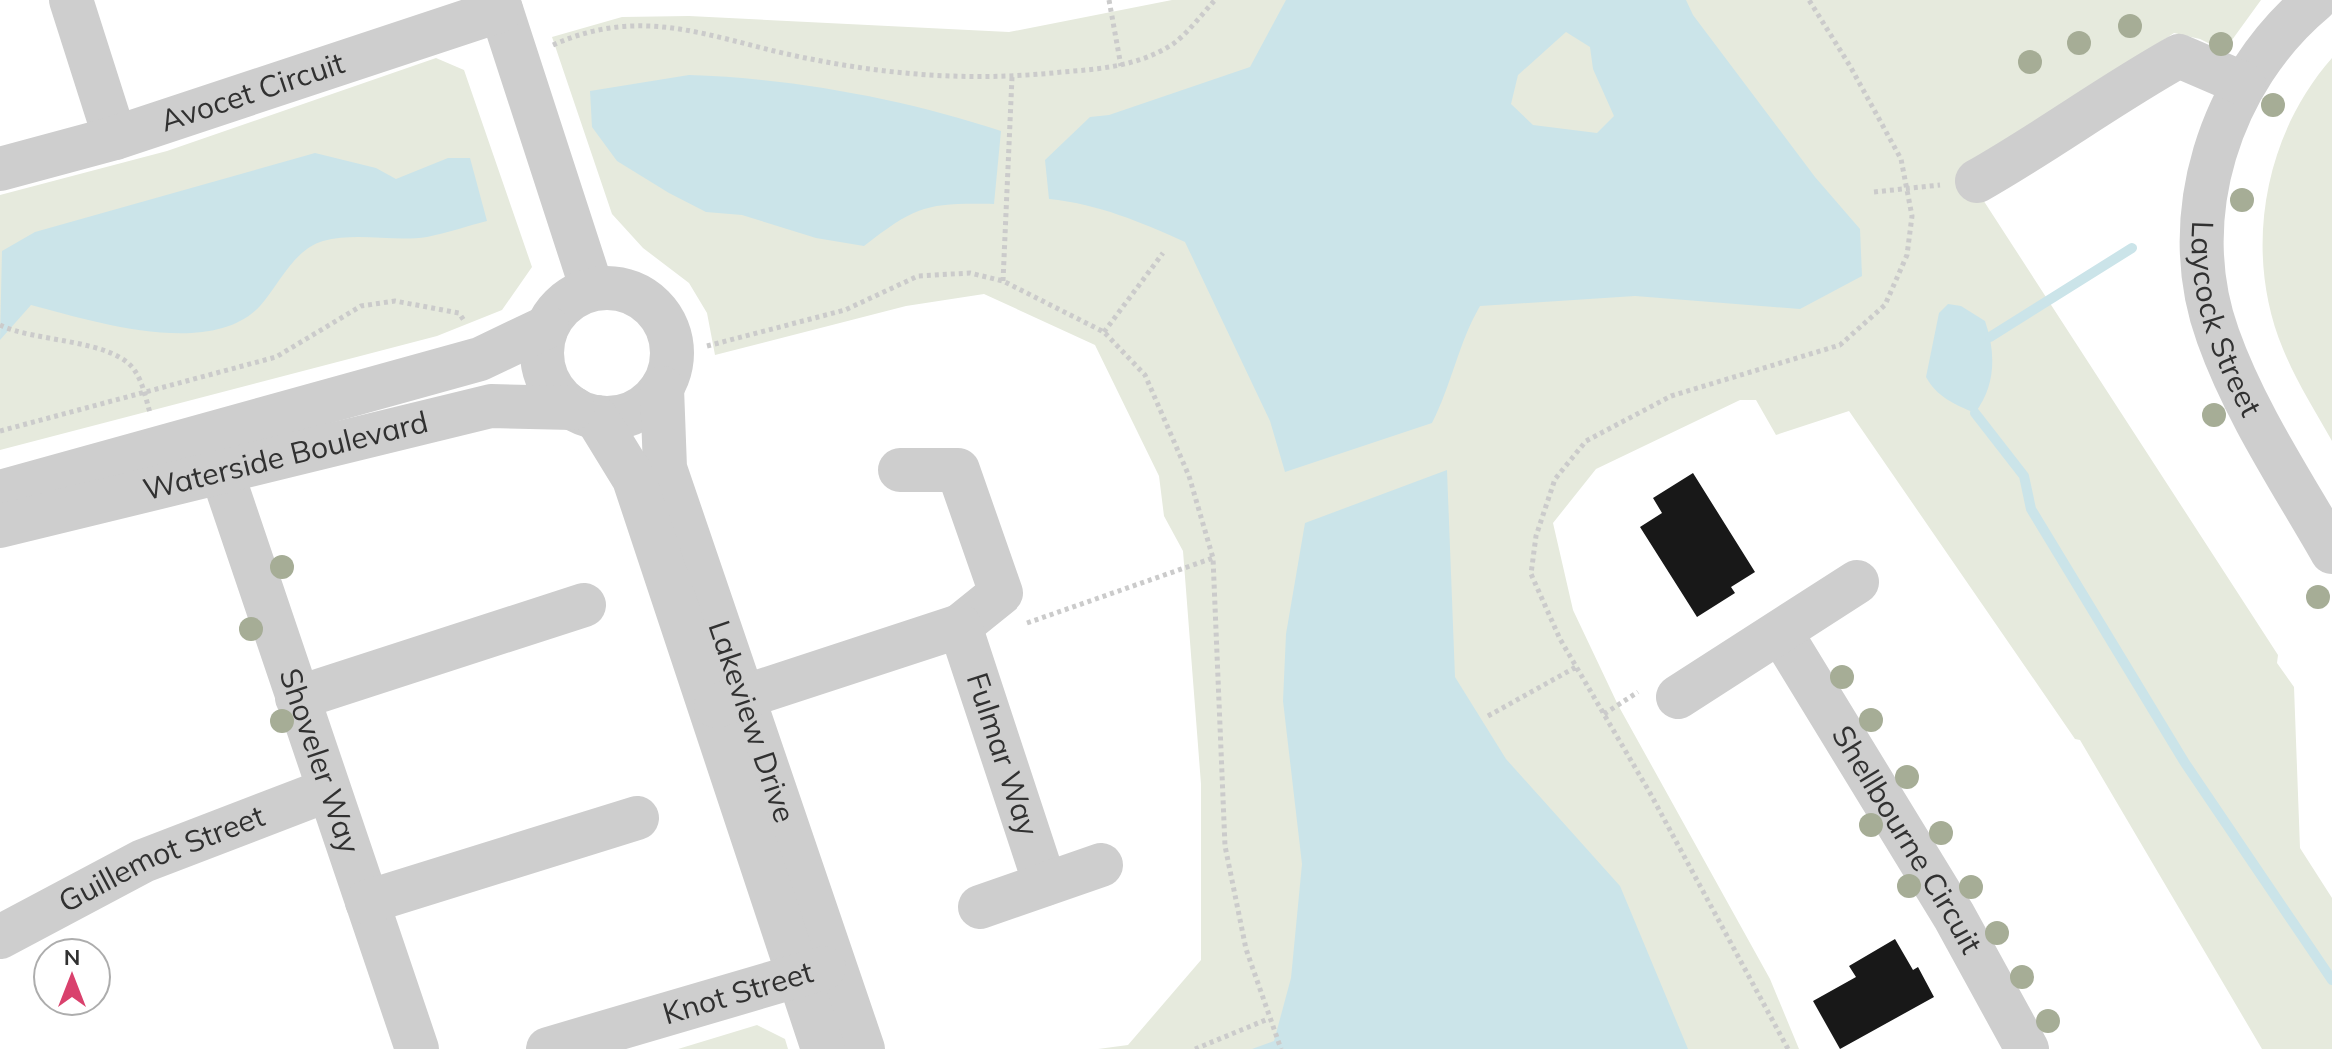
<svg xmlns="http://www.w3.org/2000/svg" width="2332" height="1049" viewBox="0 0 2332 1049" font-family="Mulish,sans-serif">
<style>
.green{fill:#e6eadd}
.water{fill:#cbe4e9;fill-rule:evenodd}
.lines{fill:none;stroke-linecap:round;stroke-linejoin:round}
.stream{stroke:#cbe4e9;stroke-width:10}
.building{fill:#181818}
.path{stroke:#cbcbcb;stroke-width:5;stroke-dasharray:4 4;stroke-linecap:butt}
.minor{stroke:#cecece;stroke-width:44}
.tree{fill:#a6ad96}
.labels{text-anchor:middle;stroke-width:8;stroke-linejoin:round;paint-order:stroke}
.street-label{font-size:30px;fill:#313131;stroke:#fff}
</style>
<rect width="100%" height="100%" fill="#fff"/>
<path class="green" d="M1172,0H2261L2224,51L2200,39L2174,33L1965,172L2278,655L2277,663L2294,687L2300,848L2332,898V1049H2262L2080,740L2075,739L1849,411L1776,435L1756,400H1740L1596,469L1553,523L1573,610L1618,705L1770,979L1799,1049H1098L1128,1045L1201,960V784L1183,551L1164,516L1159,476L1095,345L984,294L906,306L715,355L707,313L689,283L643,248L612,214L552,37L622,17L689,16L1009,32Z
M436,58L464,70L532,267L502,310L437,336L0,450V195L167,151Z
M2332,58V441C2315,411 2296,381 2283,349C2243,253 2263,136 2332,58Z
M757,1025L785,1039L788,1049H678Z"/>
<path class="water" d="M1286,0H1686L1693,15L1815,177L1860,229L1862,276L1800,309L1635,296L1480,306C1458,344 1452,384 1432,423L1285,472L1270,421L1185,242C1141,222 1098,204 1049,199L1045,160L1090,117L1109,115L1250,67ZM1566,32L1590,47L1593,69L1614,116L1597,133L1533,125L1511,104L1518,75Z
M689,75C791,78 905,99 1001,131L994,204C927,203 917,205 864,246L816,238L742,215L706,212L669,193L617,161L592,127L590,91Z
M315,153L376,168L396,179L448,158H470L487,221C467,226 447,233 427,237C393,242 357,232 323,241C293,250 279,285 260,306C211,359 92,321 31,305L0,340L2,251L35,232Z
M1948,304L1961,306L1985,321C1996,353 1996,385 1975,413C1954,404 1937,397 1926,377L1939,313Z
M1447,470L1455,677L1506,759L1620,886L1688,1049H1252L1274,1041L1291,978L1302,864L1283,701L1286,634L1305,523Z"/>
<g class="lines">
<path class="stream" d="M1990,337L2132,248
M1975,413L2024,476L2031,509L2185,763L2332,980"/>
</g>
<path class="building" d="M1693,473L1755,572L1731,587L1735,593L1697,617L1640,527L1662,513L1653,498Z
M1895,939L1913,970L1918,967L1934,997L1840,1049L1813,1001L1856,977L1849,966Z"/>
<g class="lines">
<path class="path" d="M1109,0L1121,66
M553,45C642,5 708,37 796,56C885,75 971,82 1062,72C1101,69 1139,66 1173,44C1188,33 1202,14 1215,0
M1874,192L1940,185
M1003,281L1012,77
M0,325C33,342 115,339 135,371C143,383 146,399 150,413
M1104,332L1163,253
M707,346L845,310L918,276L970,273L1003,281L1104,332L1145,375L1189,476L1213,558L1225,846L1246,949L1281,1049
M0,431L276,357L361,306L395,301L459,313L465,322
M1027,623L1213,558
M1604,714L1638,692
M1488,716L1576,667
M1195,1049L1268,1019
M1788,1049L1650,793L1560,639L1531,574L1536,536L1555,479L1586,441L1671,396L1840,345L1885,305L1907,255L1912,216L1901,159L1850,66L1809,0"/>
<g class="minor">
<path d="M71,0L115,138"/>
<path d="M498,0L592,289"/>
<path id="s1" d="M2315,0C2220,79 2175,218 2218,336C2245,412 2292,482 2332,552"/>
<path id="s2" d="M0,169L115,138L501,10"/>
<path d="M1977,181C2046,142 2109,95 2179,56L2244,84"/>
<circle cx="607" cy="353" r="65"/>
<path id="s3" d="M662,388L665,468L863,1049"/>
<path d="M596,417L634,479L823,1049"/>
<path d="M900,470H958L1001,593L960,626"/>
<path id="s4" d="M222,473L417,1049"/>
<path d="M0,492L480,359L547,327"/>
<path id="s5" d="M0,526L491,406L573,408"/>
<path id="s6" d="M1781,633L1954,916L2027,1049"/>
<path d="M1678,697L1857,582"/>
<path d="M297,698L584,605"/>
<path id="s7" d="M716,706L960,626L1045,884"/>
<path d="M367,902L637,818"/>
<path d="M980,907L1101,865"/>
<path id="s8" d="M0,937L143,861L328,790"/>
<path id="s9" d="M548,1049L824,968"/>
</g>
</g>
<g class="tree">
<circle cx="2130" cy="26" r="12"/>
<circle cx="2079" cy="43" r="12"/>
<circle cx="2221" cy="44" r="12"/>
<circle cx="2030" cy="62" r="12"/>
<circle cx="2273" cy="105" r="12"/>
<circle cx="2242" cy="200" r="12"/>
<circle cx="2214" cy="415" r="12"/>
<circle cx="282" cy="567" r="12"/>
<circle cx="2318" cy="597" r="12"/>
<circle cx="251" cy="629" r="12"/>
<circle cx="1842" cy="677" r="12"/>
<circle cx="1871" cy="720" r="12"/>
<circle cx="282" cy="721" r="12"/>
<circle cx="1907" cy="777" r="12"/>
<circle cx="1871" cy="825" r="12"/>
<circle cx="1941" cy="833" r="12"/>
<circle cx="1909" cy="886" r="12"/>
<circle cx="1971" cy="887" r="12"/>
<circle cx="1997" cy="933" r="12"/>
<circle cx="2022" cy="977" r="12"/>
<circle cx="2048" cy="1021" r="12"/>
</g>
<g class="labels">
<g class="street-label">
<text dy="10" stroke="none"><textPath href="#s2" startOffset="264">Avocet Circuit</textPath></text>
<text dy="10" stroke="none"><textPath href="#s1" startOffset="356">Laycock Street</textPath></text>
<text dy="10" stroke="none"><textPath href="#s5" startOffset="294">Waterside Boulevard</textPath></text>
<text dy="10" stroke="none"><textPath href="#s3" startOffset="348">Lakeview Drive</textPath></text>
<text dy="10" stroke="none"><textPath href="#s7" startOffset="392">Fulmar Way</textPath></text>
<text dy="10" stroke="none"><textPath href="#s4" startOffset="304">Shoveler Way</textPath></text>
<text dy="10" stroke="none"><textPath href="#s6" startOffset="242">Shellbourne Circuit</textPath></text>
<text dy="10" stroke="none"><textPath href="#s8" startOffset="180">Guillemot Street</textPath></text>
<text dy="10" stroke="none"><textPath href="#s9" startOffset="198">Knot Street</textPath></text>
</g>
</g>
<g transform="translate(72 977)"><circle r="38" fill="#ffffff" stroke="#adadad" stroke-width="2"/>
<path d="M0-6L14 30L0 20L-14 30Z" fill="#d9416d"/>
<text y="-12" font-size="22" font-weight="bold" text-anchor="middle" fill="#313131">N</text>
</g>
</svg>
